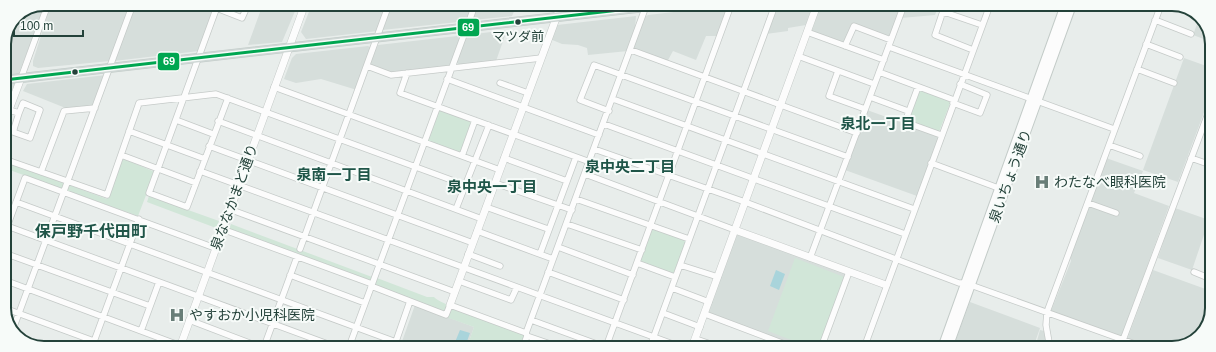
<svg xmlns="http://www.w3.org/2000/svg" width="1216" height="352" viewBox="0 0 1216 352" font-family="Arial,'Noto Sans JP',sans-serif">
<style>
.built{fill:#d6dedb}
.green{fill:#d1e6d8}
.water{fill:#a9d4db}
.lines{fill:none;stroke-linecap:round;stroke-linejoin:round}
.minor-casing{stroke:#c5cac8;stroke-width:7}
.tertiary-casing{stroke:#c5cac8;stroke-width:8}
.secondary-casing{stroke:#c3cbc8;stroke-width:10}
.primary-casing{stroke:#c3ccc9;stroke-width:10}
.minor{stroke:#fcfcfc;stroke-width:5.5}
.tertiary{stroke:#fcfcfc;stroke-width:7}
.secondary{stroke:#fcfcfc;stroke-width:8}
.primary{stroke:#cfd7d5;stroke-width:9}
.bus-1-casing{stroke:#f7fbf9;stroke-width:6}
.bus-1{stroke:#00a651;stroke-width:3}
.bus-dot{fill:#24423a;stroke:#f7fbf9;stroke-width:1.5}
.labels{text-anchor:middle;stroke-width:4;stroke-linejoin:round;paint-order:stroke}
.bus-label{font-size:13px;fill:#24423a;stroke:#f7fbf9}
.street-label{font-size:14px;fill:#24423a;stroke:#f7fbf9}
.poi-label{font-size:14px;fill:#24423a;stroke:#f7fbf9;text-anchor:start}
.neighbourhood-label{font-size:15px;font-weight:bold;fill:#1f5548;stroke:#f7fbf9}
.quarter-label{font-size:16px;font-weight:bold;fill:#1f5548;stroke:#f7fbf9}
.rim{fill:none;stroke:#24423a;stroke-width:2}
.line-badge{stroke:#f7fbf9;stroke-width:1.5}
.badge-label{font-size:11px;text-anchor:middle;font-weight:bold;fill:#fff}
</style>
<rect width="100%" height="100%" fill="#e8edeb"/>
<path class="built" d="M44,4H46L4,111V44L16,16Z
M51,4H130L110,61L38,68L33,66V61Z
M135,4H197L214,10L199,51L114,61Z
M263,4H298L282,42L248,45Z
M312,4H388L378,31L306,39L301,32Z
M392,4L470,5L473,6L468,21L382,30Z
M477,5H517L512,16L473,20Z
M564,5H610L562,10Z
M776,5H814L806,25L788,28V31L766,34Z
M820,5H901L891,36H889L853,23L845,43L813,33L811,29Z
M906,5H939L935,15L901,18Z
M947,5H987L986,8L945,11Z
M725,6L728,10L718,36H706L696,60L673,51L667,62L634,50L633,48L645,17L648,15Z
M636,16L635,28L636,29L628,51L588,55L587,48L578,45L562,44L550,39L557,25Z
M1200,16L1202,18L1212,42L1193,35Z
M507,30L496,61L459,65L456,61L465,36L467,35Z
M457,36L460,39L449,66L390,73L371,66L370,63L378,45Z
M368,46L372,48L357,90L321,79L296,83L284,79L292,58L296,54Z
M1184,58L1212,68V91L1178,182L1143,170Z
M106,75L95,105L68,109L23,91L27,84Z
M867,110L939,136L917,196L845,170Z
M1106,158L1143,171L1134,193L1169,206L1122,335L1119,337L1051,311L1071,261L1070,256Z
M1175,208L1209,220L1192,270L1158,258Z
M735,230L849,272L821,348H795L705,314Z
M1153,270L1211,291V319L1197,340L1172,348H1150L1129,340L1128,337Z
M970,302L1040,328L1033,348H953Z
M415,305L474,327L467,347H400Z
M1040,330L1044,331L1047,348H1035Z"/>
<path class="green" d="M920,89L951,101L939,132L908,121Z
M439,110L473,122L461,153L427,141Z
M124,159L155,172L138,216L4,168V161L107,199L122,160Z
M149,196L219,221L216,228L147,202Z
M231,224L372,277L370,282L229,230Z
M652,229L686,240L675,274L642,263L640,261Z
M795,258L844,277L818,348H812L768,331Z
M377,278L427,297H434C440,305 511,329 526,335L522,347H514L510,340L513,347H467L474,327L446,317L374,284Z"/>
<path class="water" d="M776,270L785,274L779,290L770,286Z
M460,330L470,333L465,347H453Z"/>
<g class="lines">
<g class="minor-casing">
<path id="minor" d="M206,4L242,18L246,9
M218,4L149,193L187,207L228,98
M250,4L260,8
M1155,20L1191,34
M807,32L884,60
M1146,44L1180,57
M845,46L854,26L891,40
M889,47L1114,129
M631,50L857,133
M973,50L935,35L942,14L947,13L982,25
M798,56L874,84
M367,66L391,75L541,58
M1137,69L1174,83
M838,71L829,96L865,109
M879,72L954,100
M407,73L400,93L590,162
M21,78L48,4
M447,79L599,135
M500,83L528,93
M274,87L500,170
M918,87L905,122L941,135
M870,97L908,111
M613,99L914,209
M953,103L980,113L987,95L960,84
M9,110L19,113L23,103L40,110L30,138L13,132L19,113
M609,111L580,100L594,65L848,157
M176,120L213,134
M218,121L482,219
M604,124L905,234
M4,126L14,130
M129,131L205,159
M1109,145L1140,156
M209,146L473,243
M594,149L745,202L959,283H965L1146,348
M121,155L196,183
M462,156L475,120
M504,158L567,181
M1191,158L1211,165
M4,159L107,195L139,103L216,94L465,185
M931,163L1001,189
M200,171L681,347
M41,172L64,111L95,108
M585,174L735,230
M495,183L572,210
M576,199L689,239
M16,202L396,342
M1088,203L1116,213
M486,207L548,229
M229,209L455,292
M456,209L489,125
M567,224L642,250
M7,226L336,347
M222,229L372,284
M477,231L553,259
M4,235L25,178L215,248
M558,247L633,275
M300,249L389,4
M4,253L150,306
M468,254L500,266
M540,254L576,157
M810,258L904,5
M637,263L675,277
M680,265L718,277
M548,272L624,300
M1194,272L1211,279
M290,275L365,303
M4,280L184,347
M459,281L511,300L517,287
M371,286L446,315L450,305L526,333L527,336L559,347
M672,288L709,302
M4,308L110,347
M663,313L700,327
M705,314L795,348
M189,320L260,347
M531,320L605,347
M141,331L159,282
M12,332L133,4
M526,333L646,6
M696,339L719,347
M1123,340L1212,103
M92,347L139,219
M264,347L297,257
M349,347L475,5
M394,347L410,301
M523,347L527,336
M606,347L731,5
M650,347L775,5
M821,348L849,272
M864,348L990,5
M1050,348L1046,325L1047,312L1161,5"/>
</g>
<g class="tertiary-casing">
<path id="tertiary" d="M4,123L21,78
M735,230L886,285
M450,305L561,5
M180,347L305,4
M692,347L817,5"/>
</g>
<g class="secondary-casing">
<path id="secondary" d="M942,348L1065,5
M948,348L1072,5"/>
</g>
<g class="primary-casing">
<path id="primary" d="M4,80L663,5"/>
</g>
<use href="#minor" class="minor"/>
<use href="#tertiary" class="tertiary"/>
<use href="#secondary" class="secondary"/>
<use href="#primary" class="primary"/>
<g class="bus-1-casing">
<path id="bus-1" d="M4,80L663,5"/>
</g>
<use href="#bus-1" class="bus-1"/>
</g>
<defs>
<g id="hospital-bare" transform="scale(1.2)"><path d="M-5-5h3v3.5h4V-5h3V5h-3V1.5h-4V5h-3Z" fill="#697e78" stroke="#f7fbf9" stroke-width="2.5" paint-order="stroke"/></g>
</defs>
<g fill-rule="evenodd">
<use href="#hospital-bare" x="1042" y="182"/>
<use href="#hospital-bare" x="177" y="315"/>
</g>
<g class="bus-dot">
<circle cx="518" cy="22" r="3.5"/>
<circle cx="75" cy="72" r="3.5"/>
</g>
<g class="labels">
<g class="bus-label">
<text x="518" y="41">マツダ前</text>
</g>
<g class="street-label">
<text transform="translate(1010 176) rotate(-70)" y="5">泉いちょう通り</text>
<text transform="translate(234 197) rotate(-70)" y="5">泉ななかまど通り</text>
</g>
<g class="poi-label">
<text x="1054" y="187">わたなべ眼科医院</text>
<text x="189" y="320">やすおか小児科医院</text>
</g>
<g class="neighbourhood-label">
<text x="878" y="129">泉北一丁目</text>
<text x="630" y="172">泉中央二丁目</text>
<text x="334" y="180">泉南一丁目</text>
<text x="492" y="192">泉中央一丁目</text>
</g>
<g class="quarter-label">
<text x="91" y="237">保戸野千代田町</text>
</g>
</g>
<path d="M0 0H1216V352H0ZM44 11H1172A33 33 0 0 1 1205 44V308A33 33 0 0 1 1172 341H44A33 33 0 0 1 11 308V44A33 33 0 0 1 44 11Z" fill="#f7fbf9" fill-rule="evenodd"/>
<path class="rim" d="M44 11H1172A33 33 0 0 1 1205 44V308A33 33 0 0 1 1172 341H44A33 33 0 0 1 11 308V44A33 33 0 0 1 44 11Z"/>
<g class="line-badge">
<rect x="457" y="18" width="23" height="19" rx="4" fill="#00a651"/>
<rect x="157" y="52" width="23" height="19" rx="4" fill="#00a651"/>
</g>
<g class="badge-label">
<text x="468" y="31">69</text>
<text x="169" y="65">69</text>
</g>
<path d="M14 30v6h69v-6" fill="none" stroke="#24423a" stroke-width="2"/>
<text x="20" y="30" font-size="12" fill="#24423a" stroke="#f7fbf9" stroke-width="3" paint-order="stroke">100 m</text>
</svg>
